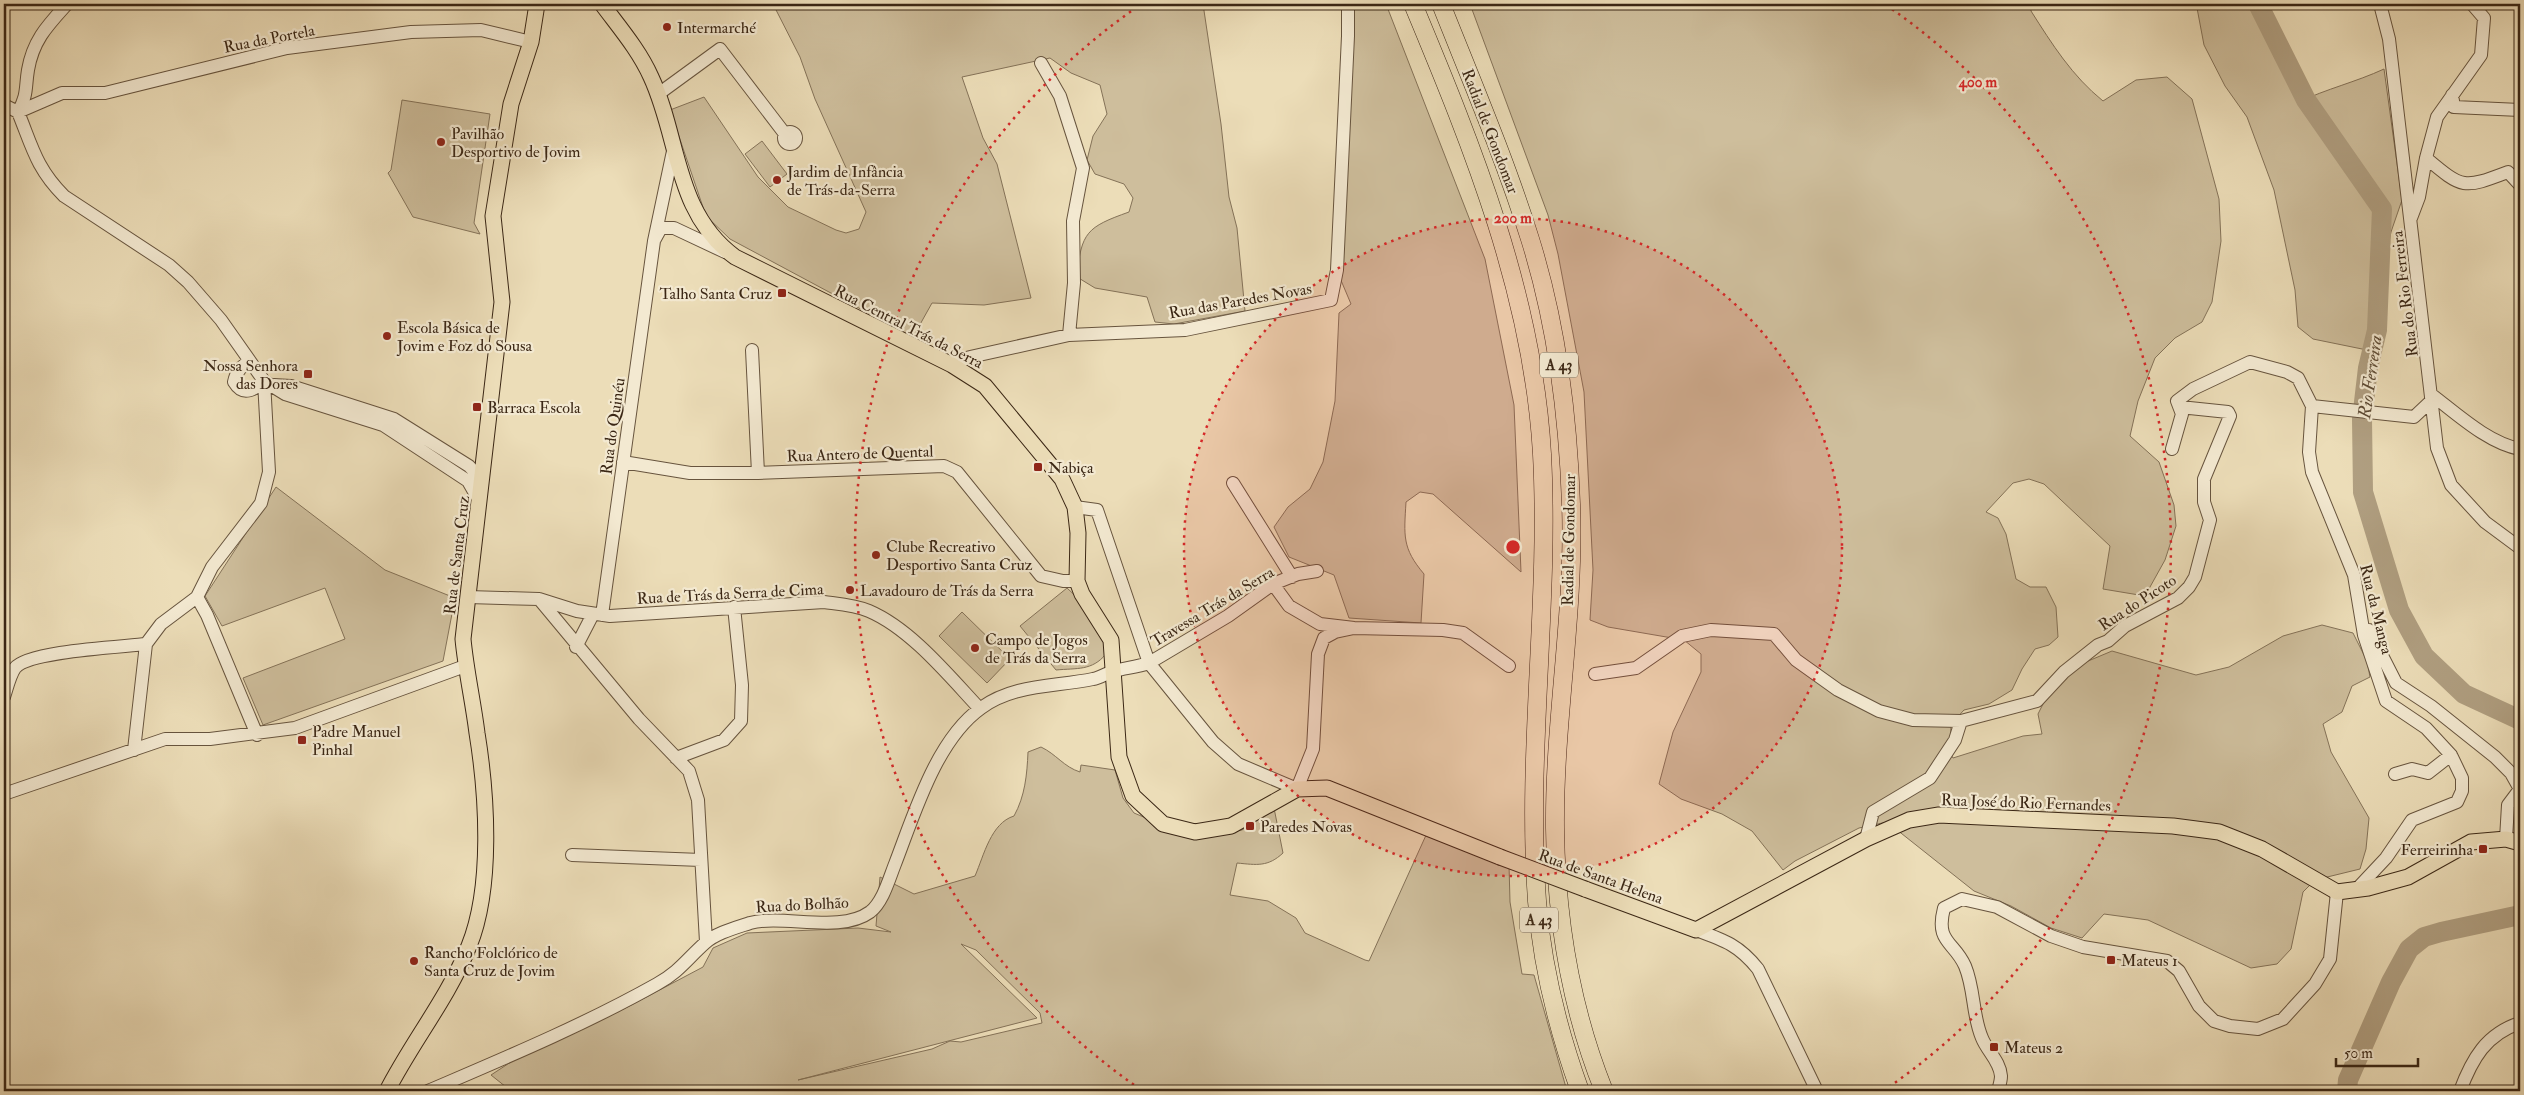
<svg xmlns="http://www.w3.org/2000/svg" width="2524" height="1095" viewBox="0 0 2524 1095" font-family="'IM FELL Double Pica',serif">
<style>
.green{fill:#cebe9c;stroke:#847258;fill-rule:evenodd}
.lines{fill:none;stroke-linecap:round;stroke-linejoin:round}
.river{stroke:#b09f81;stroke-width:20}
.minor-casing{stroke:#67543e;stroke-width:14}
.major-casing{stroke:#3b2715;stroke-width:17}
.highway-casing{stroke:#3b2715;stroke-width:19}
.minor{stroke:#f3e9d1;stroke-width:12}
.major{stroke:#ecddb8;stroke-width:15}
.highway{stroke:#ecddb8;stroke-width:18}
.major-bridge-casing{stroke:#3b2715;stroke-width:17;stroke-linecap:butt}
.major-bridge{stroke:#ecddb8;stroke-width:15}
.ring{fill:none;stroke:#d62828;stroke-width:2.5;stroke-dasharray:2.5 5}
.poi-dot{fill:#8f2418;stroke:#f3e9d1;stroke-width:2}
.labels{text-anchor:middle;stroke-width:4.5;stroke-linejoin:round;paint-order:stroke}
.shield{fill:#f3e9d1;stroke:#72614d;stroke-width:1}
.shield-label{font-size:15px;font-weight:bold;fill:#3b2715}
.poi-label{font-size:16px;fill:#3b2715;stroke:#f3e9d1;text-anchor:start}
.street-label{font-size:16px;fill:#3b2715;stroke:#f3e9d1}
.water-label{font-size:18px;font-style:italic;fill:#5e4b35;stroke:#f3e9d1}
.centre{fill:#d62828;stroke:#f3e9d1;stroke-width:2.5}
.ring-label{font-size:15px;text-anchor:middle;font-weight:bold;fill:#d62828;stroke:#f3e9d1;stroke-width:4.5;stroke-linejoin:round;paint-order:stroke}
</style>
<rect width="100%" height="100%" fill="#ecddb8"/>
<filter id="stains"><feTurbulence type="fractalNoise" baseFrequency=".004" numOctaves="4"/><feColorMatrix values="0 0 0 0 .2 0 0 0 0 .09 0 0 0 0 .02 0 0 0 .5 -.17"/></filter>
<radialGradient id="worn" r=".72"><stop offset=".6" stop-color="#630" stop-opacity="0"/><stop offset="1" stop-color="#630" stop-opacity=".3"/></radialGradient>
<path class="green" d="M773,4H1203L1221,124L1229,197L1237,228L1245,311L1174,324L1155,322L1147,297L1095,288L1077,277C1081,232 1087,227 1129,212L1133,198L1124,184L1095,174L1087,160L1093,136L1107,114L1100,85L1071,73L1050,58L962,77L983,138L997,164L1031,298L984,305L932,303L913,337L730,239L706,216L670,110L704,97L758,177L788,207L836,230L846,233L859,229L866,212L815,99L800,57Z
M1354,4H1386L1485,259L1514,405L1521,572L1433,494L1420,492L1406,502C1404,536 1402,548 1424,574L1421,623L1349,618L1334,575L1289,557L1274,527L1288,507L1310,489L1323,462L1335,401L1339,313L1351,304L1340,278Z
M1470,4H2031V11C2052,44 2072,76 2103,101L2136,80L2167,77L2192,99L2219,199L2221,241L2212,302L2202,322L2175,338L2155,358L2138,401L2130,436L2159,462L2174,505L2176,526L2165,560L2145,596L2103,589L2110,546L2044,484L2029,479L2013,483L1986,512L1998,518L2006,534L2016,579L2030,587H2046L2056,607L2058,637L2049,645L2035,649L2022,669L2012,690L1989,704L1964,710L1951,724L1950,753L1953,758L2023,736L2042,734L2038,714L2046,698L2081,664L2112,651L2196,675L2229,667L2283,636L2322,625L2353,633L2367,661L2370,677L2352,686L2342,712L2323,724L2331,752L2369,818L2366,849L2360,869L2315,880L2303,892L2291,949L2277,964L2251,968L2148,920L2104,914L2082,938L2051,928L2011,906L1974,891L1887,822L1859,828L1795,861L1783,870L1752,831L1722,814L1681,799L1659,784L1673,732L1701,672V654L1684,640L1608,627L1590,620L1593,570L1584,392L1558,254L1548,215Z
M2193,4H2261L2274,56L2299,102C2326,89 2356,82 2384,69L2402,200L2391,232L2367,350L2313,339L2298,327L2295,290L2274,190L2247,117L2225,86L2204,45L2197,8Z
M402,100L490,114L474,223L480,234L413,217L388,173L391,170Z
M762,141L787,174L770,187L745,154Z
M276,487L385,570L455,598L443,661L263,725L243,678L345,639L325,588L222,626L205,596Z
M1067,588C1089,608 1101,624 1106,654C1092,671 1077,668 1056,670L1020,626Z
M962,612L1010,659L987,683L939,636Z
M1041,747C1056,754 1064,767 1080,772L1081,765L1115,770L1123,798L1134,813L1194,838L1242,830L1274,808L1283,853C1268,867 1257,865 1237,863L1230,895L1268,901L1296,918L1305,933L1365,960L1369,961L1427,833L1509,865L1510,902L1522,974L1534,975L1567,1091H511L491,1075L523,1054L618,1012L703,967L713,948L747,933L858,928L891,932L876,926L880,877L914,894L975,876C984,855 991,823 1014,816C1025,796 1027,775 1028,752ZM961,944L976,950L1040,1013L1042,1023L961,1042L950,1041L932,1049L798,1080L1037,1018Z"/>
<g class="lines">
<path class="river" d="M2258,4L2306,100L2382,209L2377,330L2368,368L2362,419L2363,492L2399,610L2424,656L2464,694L2520,720
M2347,1091L2348,1080L2391,982L2409,949L2424,937L2441,932L2520,915"/>
<g class="minor-casing">
<path id="minor" d="M2380,4L2389,39L2437,448L2451,485L2485,522L2520,548
M1041,63L1060,96L1083,168L1073,221L1074,283L1069,335
M657,95L720,49L785,134
M2452,95L2454,107L2520,110
M4,105L18,112
M18,112C32,146 36,168 64,196L169,265L188,282L221,320L264,381L285,394L383,425L468,481L480,502
M18,112L62,93H105L287,48L411,32L481,30L531,42
M18,112C28,94 25,88 28,70C33,40 48,25 67,4
M784 138a6 6 0 1 1 12 0a6 6 0 1 1-12 0Z
M2426,158C2463,189 2463,189 2508,172L2520,185
M2411,218L2419,197L2426,158L2437,117L2481,55L2484,18L2472,4
M655,239L661,228H674L725,252
M752,350L758,473
M249,361C241,367 236,372 234,382C243,397 254,390 264,381
M952,365L970,357L1069,335L1185,330L1331,300L1337,270L1348,36V4
M274,385L291,386L394,419L469,466L482,480
M2432,395C2457,414 2488,443 2520,449
M2312,406L2309,452L2312,472L2354,575L2364,635L2386,701L2426,728L2451,755L2462,778V791L2457,802L2412,820L2386,858L2355,891
M2312,406L2414,417L2432,400
M2172,449L2182,414L2177,401L2193,389L2250,362L2287,372L2298,378L2312,406
M623,462L690,473H758L944,466L957,472L1041,576L1063,581H1077
M1233,483L1292,577
M1075,507L1097,510L1149,663L1213,742L1238,764L1297,789L1313,749L1318,654L1324,638L1335,632L1354,628
M1273,584L1289,606L1320,624L1354,628L1443,630L1463,633L1509,666
M197,597L207,615L257,735
M468,597L539,599L577,611L610,616L824,602C839,604 855,605 869,611C911,629 949,676 980,709
M539,599L639,719L689,771L698,800L706,942
M602,615L654,241L673,151
M2369,630L2396,683L2431,706L2495,757L2511,773L2520,789
M576,647L593,614
M1595,674L1636,668L1682,636L1711,630L1774,634L1796,660L1838,690L1879,711L1913,720L1961,721
M4,697C7,688 10,675 15,668C28,651 121,647 146,644L161,624L197,597L212,567L261,503L269,472L264,381
M134,750L146,644
M676,758L724,740L741,721L742,685L734,607
M2395,774L2412,769L2428,773L2451,755
M4,794L165,739H210L295,728L465,666
M1866,839L1873,812L1930,778L1955,740L1961,721L2037,701L2064,672L2098,645L2108,641L2125,626L2178,598L2189,587L2195,577L2210,520L2204,502V479L2230,416L2228,412L2180,407
M2506,839L2508,805L2520,789
M572,855L701,860
M1696,930C1724,940 1739,945 1758,969L1817,1091
M428,1091C505,1058 584,1025 657,984C679,972 687,959 705,943C716,933 735,928 750,923C784,914 840,934 870,912C883,902 889,879 895,864C914,815 936,740 981,708C1014,684 1054,687 1093,679C1100,678 1106,673 1114,671C1125,668 1137,667 1149,663L1228,616L1273,584L1298,574L1317,571
M1998,1091C1999,1087 2001,1081 2001,1076C2000,1061 1987,1051 1982,1038C1972,1015 1975,990 1965,966C1954,941 1935,943 1944,908L1962,899L1997,907L2051,936L2083,947L2167,961L2179,971L2199,1006L2214,1021L2230,1026L2258,1029L2283,1019L2315,984L2330,959L2337,892
M2460,1091C2472,1059 2486,1034 2520,1023"/>
</g>
<g class="major-casing">
<path id="major" d="M602,4C619,27 639,50 651,77C680,139 674,212 735,257L952,365L985,386L1062,479L1075,507L1078,533L1077,581L1082,594L1111,640L1119,757L1133,796L1163,824L1195,832L1231,826L1297,789L1327,788L1500,857
M1585,889L1696,930L1866,839L1909,820L1939,815L2173,826L2219,832L2262,849L2337,892L2368,888L2408,877L2471,842L2506,839L2520,843
M387,1091C412,1042 448,998 469,946C493,887 487,795 477,733C473,701 466,671 463,639L502,302L493,216L511,104L531,42L537,4"/>
</g>
<g class="highway-casing">
<path id="highway" d="M1413,4C1473,148 1533,295 1542,454C1550,603 1526,752 1537,901C1542,966 1558,1030 1580,1091
M1441,4C1472,82 1505,159 1530,239C1557,325 1568,415 1571,504C1575,612 1554,720 1555,828C1556,917 1571,1009 1604,1091"/>
</g>
<use href="#minor" class="minor"/>
<use href="#major" class="major"/>
<use href="#highway" class="highway"/>
<g class="major-bridge-casing">
<path id="major-bridge" d="M1500,857L1585,889"/>
</g>
<use href="#major-bridge" class="major-bridge"/>
</g>
<circle cx="1513" cy="547" r="329" fill="#d62828" fill-opacity=".12"/>
<g class="ring">
<circle cx="1513" cy="547" r="329"/>
<path d="M1140 1089A658 658 0 0 1 1140 5M1886 5A658 658 0 0 1 1886 1089"/>
</g>
<g class="poi-dot">
<circle cx="667" cy="27" r="5"/>
<circle cx="441" cy="142" r="5"/>
<circle cx="777" cy="180" r="5"/>
<rect x="777" y="288" width="10" height="10" rx="2.5"/>
<circle cx="387" cy="336" r="5"/>
<rect x="303" y="369" width="10" height="10" rx="2.5"/>
<rect x="472" y="402" width="10" height="10" rx="2.5"/>
<rect x="1033" y="462" width="10" height="10" rx="2.5"/>
<circle cx="876" cy="555" r="5"/>
<circle cx="850" cy="590" r="5"/>
<circle cx="975" cy="648" r="5"/>
<rect x="297" y="735" width="10" height="10" rx="2.5"/>
<rect x="1245" y="821" width="10" height="10" rx="2.5"/>
<rect x="2478" y="844" width="10" height="10" rx="2.5"/>
<rect x="2106" y="955" width="10" height="10" rx="2.5"/>
<circle cx="414" cy="961" r="5"/>
<rect x="1989" y="1042" width="10" height="10" rx="2.5"/>
</g>
<g class="labels">
<g class="shield">
<rect x="1540" y="352.5" width="38" height="25" rx="4"/>
<rect x="1520" y="907.5" width="38" height="25" rx="4"/>
</g>
<g class="shield-label">
<text x="1559" y="370">A 43</text>
<text x="1539" y="925">A 43</text>
</g>
<g class="poi-label">
<text x="677" y="33">Intermarché</text>
<text x="451" y="139">Pavilhão<tspan x="451" dy="18">Desportivo de Jovim</tspan></text>
<text x="787" y="177">Jardim de Infância<tspan x="787" dy="18">de Trás-da-Serra</tspan></text>
<text x="772" y="299" text-anchor="end">Talho Santa Cruz</text>
<text x="397" y="333">Escola Básica de<tspan x="397" dy="18">Jovim e Foz do Sousa</tspan></text>
<text x="298" y="371" text-anchor="end">Nossa Senhora<tspan x="298" dy="18">das Dores</tspan></text>
<text x="487" y="413">Barraca Escola</text>
<text x="1048" y="473">Nabiça</text>
<text x="886" y="552">Clube Recreativo<tspan x="886" dy="18">Desportivo Santa Cruz</tspan></text>
<text x="860" y="596">Lavadouro de Trás da Serra</text>
<text x="985" y="645">Campo de Jogos<tspan x="985" dy="18">de Trás da Serra</tspan></text>
<text x="312" y="737">Padre Manuel<tspan x="312" dy="18">Pinhal</tspan></text>
<text x="1260" y="832">Paredes Novas</text>
<text x="2473" y="855" text-anchor="end">Ferreirinha</text>
<text x="424" y="958">Rancho Folclórico de<tspan x="424" dy="18">Santa Cruz de Jovim</tspan></text>
<text x="2121" y="966">Mateus 1</text>
<text x="2004" y="1053">Mateus 2</text>
</g>
<g class="street-label">
<text transform="translate(269 38) rotate(-11)" y="6">Rua da Portela</text>
<text transform="translate(1491 131) rotate(69)" y="6">Radial de Gondomar</text>
<text transform="translate(2404 294) rotate(-97)" y="6">Rua do Rio Ferreira</text>
<text transform="translate(1240 300) rotate(-10)" y="6">Rua das Paredes Novas</text>
<text transform="translate(909 326) rotate(27)" y="6">Rua Central Trás da Serra</text>
<text transform="translate(612 426) rotate(-82)" y="6">Rua do Quinéu</text>
<text transform="translate(860 453) rotate(-2)" y="6">Rua Antero de Quental</text>
<text transform="translate(1568 540) rotate(-89)" y="6">Radial de Gondomar</text>
<text transform="translate(456 555) rotate(-83)" y="6">Rua de Santa Cruz</text>
<text transform="translate(730 593) rotate(-3)" y="6">Rua de Trás da Serra de Cima</text>
<text transform="translate(2137 602) rotate(-33)" y="6">Rua do Picoto</text>
<text transform="translate(1212 606) rotate(-31)" y="6">Travessa Trás da Serra</text>
<text transform="translate(2377 609) rotate(76)" y="6">Rua da Manga</text>
<text transform="translate(2026 802) rotate(2)" y="6">Rua José do Rio Fernandes</text>
<text transform="translate(1601 876) rotate(20)" y="6">Rua de Santa Helena</text>
<text transform="translate(802 904) rotate(-3)" y="6">Rua do Bolhão</text>
</g>
<g class="water-label">
<text transform="translate(2370 377) rotate(-82)" y="6">Rio Ferreira</text>
</g>
</g>
<circle cx="1513" cy="547" r="8" class="centre"/>
<g class="ring-label">
<text x="1978" y="87">400 m</text>
<text x="1513" y="223">200 m</text>
</g>
<rect width="2524" height="1095" fill="none" stroke="#ecddb8" stroke-width="20"/>
<rect x="5" y="5" width="2514" height="1085" fill="none" stroke="#3b2715" stroke-width="2.5"/>
<rect x="10" y="10" width="2504" height="1075" fill="none" stroke="#3b2715"/>
<path d="M2336 1058v8h82v-8" fill="none" stroke="#3b2715" stroke-width="2.5"/>
<text x="2344" y="1058" font-size="15" fill="#3b2715" stroke="#f3e9d1" stroke-width="4" paint-order="stroke">50 m</text>
<rect width="100%" height="100%" filter="url(#stains)"/>
<rect width="100%" height="100%" fill="url(#worn)"/>
</svg>
